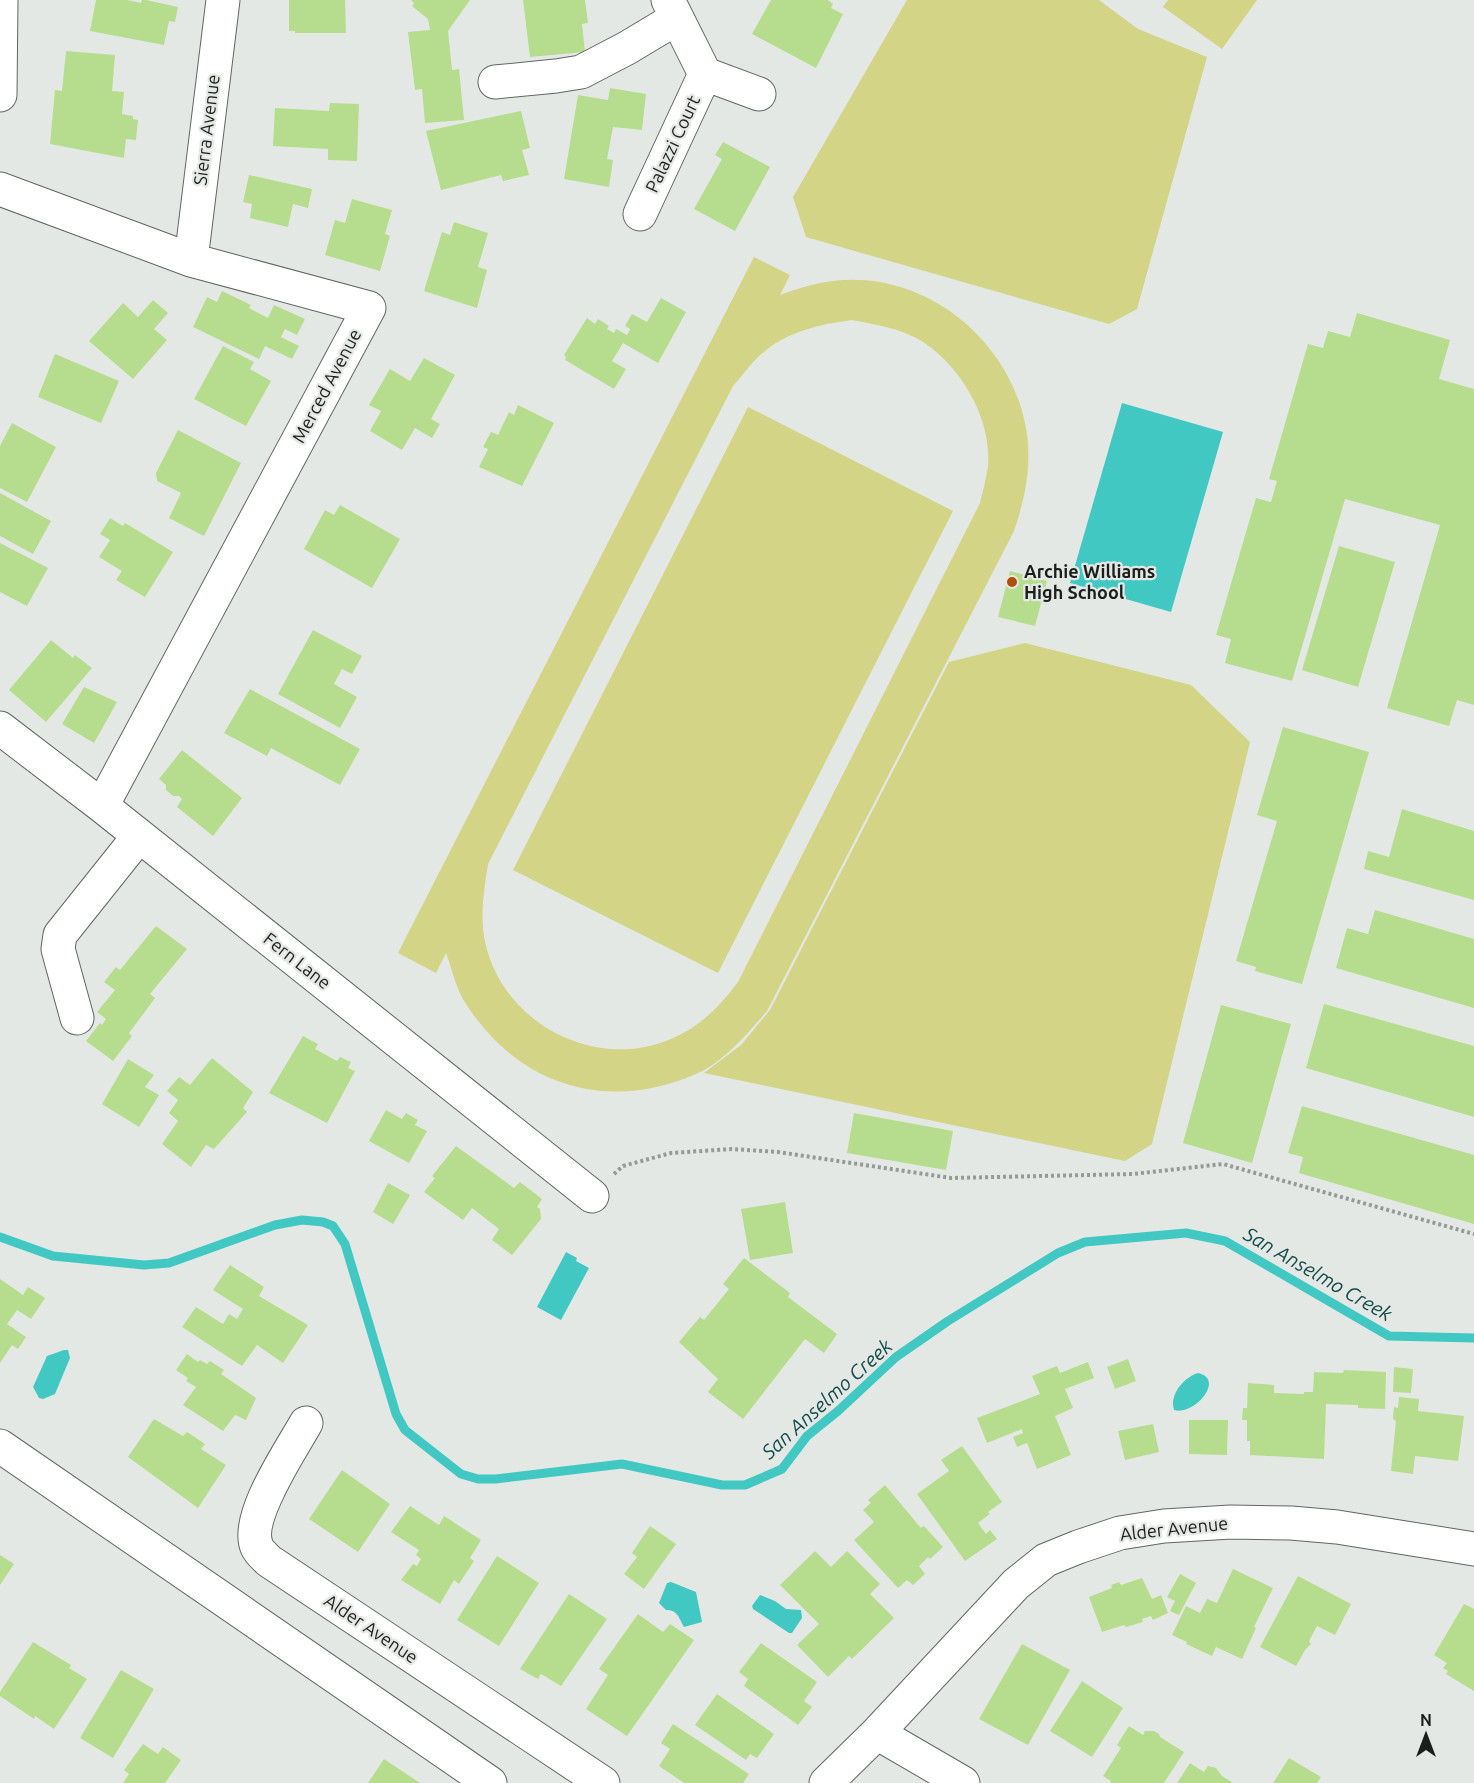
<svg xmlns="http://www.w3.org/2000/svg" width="1474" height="1783" viewBox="0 0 1474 1783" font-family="Ubuntu,sans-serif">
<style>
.green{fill:#d3d485;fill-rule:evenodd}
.water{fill:#41c8c3}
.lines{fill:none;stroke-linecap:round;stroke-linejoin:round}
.stream{stroke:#41c8c3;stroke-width:9}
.building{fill:#b6dd8d}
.minor-casing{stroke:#626663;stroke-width:35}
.major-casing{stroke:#626663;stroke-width:35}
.path{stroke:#969a97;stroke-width:4;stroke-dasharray:3 3;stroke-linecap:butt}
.minor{stroke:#fff;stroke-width:33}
.major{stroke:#fff;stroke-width:33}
.poi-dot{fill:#b04f0a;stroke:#e4e8e5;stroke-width:2}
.labels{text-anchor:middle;stroke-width:4.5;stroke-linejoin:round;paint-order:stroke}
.street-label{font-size:18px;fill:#1c1e1c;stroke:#e4e8e5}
.poi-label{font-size:18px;font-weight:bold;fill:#1c1e1c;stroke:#e4e8e5;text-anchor:start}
.water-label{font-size:20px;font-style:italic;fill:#114b49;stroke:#e4e8e5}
</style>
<rect width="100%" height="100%" fill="#e4e8e5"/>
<path class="green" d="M907,0H1099L1138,29L1207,57L1137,309L1109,324L806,237L793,197Z
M1168,0H1257L1222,49L1163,7Z
M754,257L790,275L780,295C797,289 814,283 833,281C923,270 1007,337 1025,423C1033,460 1026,496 1014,531L767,1011C747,1034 724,1062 696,1074C606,1113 519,1086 466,1004C456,989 452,969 446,953L436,973L398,953ZM852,320C877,325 905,329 926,344C963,370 992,420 988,467C986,479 983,491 980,503L738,982C720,1006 701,1026 673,1038C598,1072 506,1026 486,946C479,918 484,892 488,864L733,386C741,377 749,366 758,357C785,332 816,325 852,320Z
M748,407L953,511L718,973L513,870Z
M1025,643L1191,685L1250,742L1152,1144L1125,1161L704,1073L741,1045L770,1010L949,662Z"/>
<path class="water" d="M1122,403L1223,432L1171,612L1070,583Z
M566,1252L577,1258L576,1261L589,1268L561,1320L537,1307Z
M64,1350H68L70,1358L55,1394L43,1399L39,1398L33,1387L47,1356Z
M1198,1373C1226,1379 1194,1416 1174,1410C1169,1395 1184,1377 1198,1373Z
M671,1582L696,1592L702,1622L684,1627C679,1618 677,1609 666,1610L659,1603L667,1583Z
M760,1595L775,1601L786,1609L801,1610L802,1618L792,1633H789L753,1609L752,1606Z"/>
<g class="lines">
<path class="stream" d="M0,1237L53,1256L144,1265L169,1263L275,1225L302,1220L323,1222L333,1226L345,1244L396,1414L405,1430L461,1474L478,1479H496L622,1464L722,1485H745L782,1469L807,1436L838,1411L896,1357L948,1321L1058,1253L1085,1242L1186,1233L1225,1241L1389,1336L1474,1338"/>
</g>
<path class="building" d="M96,0H127L141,3L142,0H146L178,7L175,22L169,21L164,45L90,31Z
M289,0H345L346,33H295V31H289Z
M411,0H470L448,31L452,70L459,69L464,120L425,123L422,89L415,90L408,32L430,30L428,19L412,6L414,3Z
M523,0H585L588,23L582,24L585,52L530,57Z
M771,0H828L833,4L831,8L843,14L816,68L752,34Z
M66,51L115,55L112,91L124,92L122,114L133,116V119L138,120L136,140L126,139L124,158L50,144L55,90L62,91Z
M610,88L646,94L642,130L613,127L607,159L613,160L609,187L564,179L578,95L608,100Z
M330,103L359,104L357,161L328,160V149L273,146L275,108L329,111Z
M521,111L530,148L522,150L529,175L503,181L501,175L441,190L426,131Z
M723,142L770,167L735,231L694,209L722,159L715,155Z
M249,175L312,189L308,208L293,204L288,227L250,218L252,204L243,202Z
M352,199L392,210L385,234L390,236L380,271L325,255L335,220L345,223Z
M454,222L488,233L478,267L487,270L477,308L424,291L442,232L450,235Z
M222,291L251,305L249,308L268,318L274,305L305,319L297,335L285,329L281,337L299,346L292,359L265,346L259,359L193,327L207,297L217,302Z
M661,298L686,312L658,363L623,343L612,361L626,369L614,389L565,360L566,357L564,355L587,318L595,324L598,319L609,326L607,329L614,333L616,329L627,335L630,329L625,326L632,314L647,322Z
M153,300L168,313L154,329L167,340L133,379L89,341L123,303L138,317Z
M1357,313L1450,340L1439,379L1474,389V705L1457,700L1449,726L1387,708L1440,525L1345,499L1292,681L1225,663L1231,639L1216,635L1256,498L1271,502L1277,481L1269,479L1308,344L1323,348L1328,331L1350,337Z
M223,346L254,362L250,369L271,381L246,426L194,399Z
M55,354L119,381L101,423L38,397Z
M424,358L455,375L431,419L440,424L432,438L415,428L402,450L370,431L381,411L369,405L390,369L410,381Z
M518,405L554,423L522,486L479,467L488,449L483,447L491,432L498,435L509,412L514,415Z
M12,423L56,447L27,502L0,488V446Z
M178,430L241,463L204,536L169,518L181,493L157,481L156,473Z
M0,493L51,521L33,554L0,536Z
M340,505L400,539L372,588L304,549L325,510L334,515Z
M110,518L123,526L125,523L173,552L145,597L116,580L122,571L99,557L110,540L100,534Z
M0,543L48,568L27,606L0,592Z
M1339,546L1395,562L1358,687L1302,670Z
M1010,571L1047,581L1035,626L998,617Z
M313,630L362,656L352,674L342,669L334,684L357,697L340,728L278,694Z
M51,640L73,658L75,655L92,668L46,722L9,690Z
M84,687L117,702L94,743L62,724Z
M250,689L360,749L340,785L271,748L267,756L224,733Z
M1283,727L1369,752L1302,984L1255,971L1256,967L1236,961L1277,821L1257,815Z
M182,750L242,798L213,836L177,807L182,799L179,796H173L166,790V785L159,779Z
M1402,809L1474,831V900L1364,869L1368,851L1389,857Z
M1375,910L1474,939V1008L1336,968L1347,928L1368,934Z
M156,926L187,949L150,994L155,998L129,1033L132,1036L113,1061L86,1041L100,1023L102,1025L106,1019L97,1012L115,990L104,982L116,967L120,970Z
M1324,1004L1474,1046V1117L1306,1068Z
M1221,1005L1291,1024L1252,1163L1183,1143Z
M303,1036L318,1044L315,1049L337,1061L340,1057L351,1062L348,1068L355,1071L327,1123L269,1093Z
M212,1058L253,1092L243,1108L247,1112L214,1149L206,1145L191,1167L162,1144L178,1121L169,1113L178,1100L167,1091L179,1077L190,1085Z
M128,1059L154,1075L145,1087L159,1095L139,1127L102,1104Z
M1302,1106L1474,1155V1224L1299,1173L1303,1157L1288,1153Z
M386,1110L402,1119L406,1113L418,1120L415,1125L427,1131L409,1163L369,1141Z
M854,1113L953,1131L946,1170L847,1153Z
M456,1146L514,1188L520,1182L542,1199L537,1207L540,1209L541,1219L512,1255L492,1240L499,1229L472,1208L463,1220L424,1192L435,1178L432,1176Z
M388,1183L410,1195L393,1224L373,1212Z
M785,1202L793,1253L750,1260L741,1209Z
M744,1258L790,1293L788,1297L837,1334L824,1353L805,1339L743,1419L708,1392L718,1379L679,1342L700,1317L704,1320L729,1289L723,1284Z
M230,1265L264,1287L259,1296L308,1325L283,1363L257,1345L242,1366L182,1327L196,1307L223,1324L229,1314L237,1319L243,1309L213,1290Z
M0,1279L23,1295L28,1287L45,1298L31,1319L17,1310L7,1324L26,1337L18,1349L12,1345L0,1363Z
M187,1354L198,1362L200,1360L207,1364L210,1361L224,1370L221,1374L256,1398L246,1420L235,1415L223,1431L183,1405L196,1387L186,1381L188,1378L176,1370Z
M1128,1359L1136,1381L1115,1389L1107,1367Z
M1088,1362L1094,1378L1065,1389L1073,1408L1055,1416L1071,1455L1037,1469L1027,1443L1017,1447L1013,1437L1023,1433L1022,1429L987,1443L977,1418L1040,1394L1032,1376L1057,1366L1060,1373Z
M1394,1367L1413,1369L1411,1393L1393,1392Z
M1344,1370L1386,1372L1385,1409L1358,1408V1405L1326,1404L1324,1459L1250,1455V1441H1247V1420H1242L1243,1408H1247L1248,1383L1274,1385V1393L1304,1394V1392H1313L1314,1372L1343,1373Z
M1399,1397L1419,1399L1418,1411L1464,1416L1458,1461L1415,1456L1413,1474L1391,1471L1396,1421L1393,1419L1394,1407L1398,1408Z
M154,1419L183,1436L187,1432L205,1444L201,1449L226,1465L198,1508L128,1457Z
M1189,1420H1228L1227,1455L1189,1454Z
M1153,1424L1159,1452L1125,1460L1118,1431Z
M962,1446L1002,1502L988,1512L990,1514L978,1523L986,1534L990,1530L997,1539L965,1561L917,1494L949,1471L941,1460Z
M342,1470L390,1504L358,1552L309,1519Z
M885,1485L921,1528L924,1526L943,1547L930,1559L928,1557L919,1566L925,1574L913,1585L907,1580L898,1588L854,1540L874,1522L863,1510L871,1503L868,1500Z
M410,1506L439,1525L444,1516L481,1540L470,1558L474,1561L459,1584L454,1580L440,1604L401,1580L413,1564L417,1566L421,1559L416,1555L419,1550L391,1532Z
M650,1526L676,1544L644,1589L624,1574L637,1557L632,1553Z
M815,1551L831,1567L847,1551L880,1584L870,1594L894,1618L852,1659L849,1656L828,1677L797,1645L819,1624L780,1585Z
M0,1555L14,1564L0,1585Z
M497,1556L539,1583L499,1646L457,1620Z
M1233,1569L1273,1588L1254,1627L1256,1628L1242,1659L1216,1647L1212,1656L1186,1644L1187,1642L1172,1635L1186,1606L1200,1613L1207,1599L1217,1603Z
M1180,1574L1196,1583L1179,1615L1170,1611L1175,1601L1167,1597Z
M1298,1576L1351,1604L1335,1635L1317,1626L1309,1641L1311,1644L1305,1650L1296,1666L1260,1647Z
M1142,1578L1152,1599L1161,1595L1168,1613L1153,1620L1151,1616L1142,1619L1143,1622L1126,1627L1124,1625L1102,1632L1089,1597L1112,1588L1111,1585L1119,1582L1121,1585Z
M569,1594L607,1619L561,1686L541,1674L538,1679L520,1669Z
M1464,1604L1474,1609V1691L1446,1674L1448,1671L1443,1668L1447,1663L1434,1655Z
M638,1614L663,1632L670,1624L694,1640L627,1736L586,1709L608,1675L599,1669Z
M33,1642L71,1665L69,1668L87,1679L54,1729L35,1716L34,1719L0,1696V1692Z
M761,1643L817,1682L804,1701L812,1707L798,1725L744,1686L748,1679L739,1672Z
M1022,1644L1070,1670L1028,1745L979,1719Z
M121,1670L154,1689L113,1758L80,1738Z
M1082,1681L1123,1708L1092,1757L1050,1731Z
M717,1694L774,1734L757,1758L750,1754L746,1760L695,1725Z
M673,1724L749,1774L743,1783H684L659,1766L670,1749L661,1743Z
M1129,1726L1143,1735L1145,1731H1154L1159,1734L1160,1737L1184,1752L1164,1783H1110L1111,1781L1103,1776L1121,1748L1117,1745Z
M143,1744L158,1754L163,1747L181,1760L165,1783H123L129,1774L124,1770Z
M1289,1758L1321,1777L1317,1783H1273Z
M384,1759L420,1783H368Z
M1190,1763L1204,1772L1208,1766L1216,1768L1222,1776L1233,1783H1177Z"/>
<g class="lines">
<g class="minor-casing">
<path id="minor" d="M668,0L705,74L759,94
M495,82L556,76L581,72L627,48L677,18
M0,95L1,0
M0,189L191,260L369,308L102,806
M640,214L705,74
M191,260L223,0
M0,728L102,806L592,1196
M77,1018L58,949L60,935L139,836
M306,1423C291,1450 244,1518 257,1547C259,1552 265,1557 269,1561L603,1783
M877,1733L963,1783
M826,1783L877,1733L1016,1584L1046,1560L1078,1547L1120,1533L1164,1526L1231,1522L1291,1523L1337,1527L1474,1549"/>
</g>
<g class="major-casing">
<path id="major" d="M0,1446L490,1783"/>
</g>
<path class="path" d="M614,1174L623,1166L671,1153L732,1149L778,1152L951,1178L1133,1174L1223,1164L1474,1234"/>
<use href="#minor" class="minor"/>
<use href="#major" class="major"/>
</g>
<circle class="poi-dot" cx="1012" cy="582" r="6"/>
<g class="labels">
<g class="street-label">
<text transform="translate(207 130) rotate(-83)" y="6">Sierra Avenue</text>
<text transform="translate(673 144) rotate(-65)" y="6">Palazzi Court</text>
<text transform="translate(327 386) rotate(-62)" y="6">Merced Avenue</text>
<text transform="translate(297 961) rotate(38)" y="6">Fern Lane</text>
<text transform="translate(1174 1529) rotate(-6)" y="6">Alder Avenue</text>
<text transform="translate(371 1629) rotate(34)" y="6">Alder Avenue</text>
</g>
<g class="poi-label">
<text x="1024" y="578">Archie Williams<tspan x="1024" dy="21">High School</tspan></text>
</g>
<g class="water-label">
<text transform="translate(1318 1274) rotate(30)" y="7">San Anselmo Creek</text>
<text transform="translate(827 1399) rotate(-42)" y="7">San Anselmo Creek</text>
</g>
</g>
<g transform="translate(1426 1735)" stroke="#e4e8e5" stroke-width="4.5" paint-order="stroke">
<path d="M0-4.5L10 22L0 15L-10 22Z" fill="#1c1e1c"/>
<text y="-9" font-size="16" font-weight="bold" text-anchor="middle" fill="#1c1e1c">N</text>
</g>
</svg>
